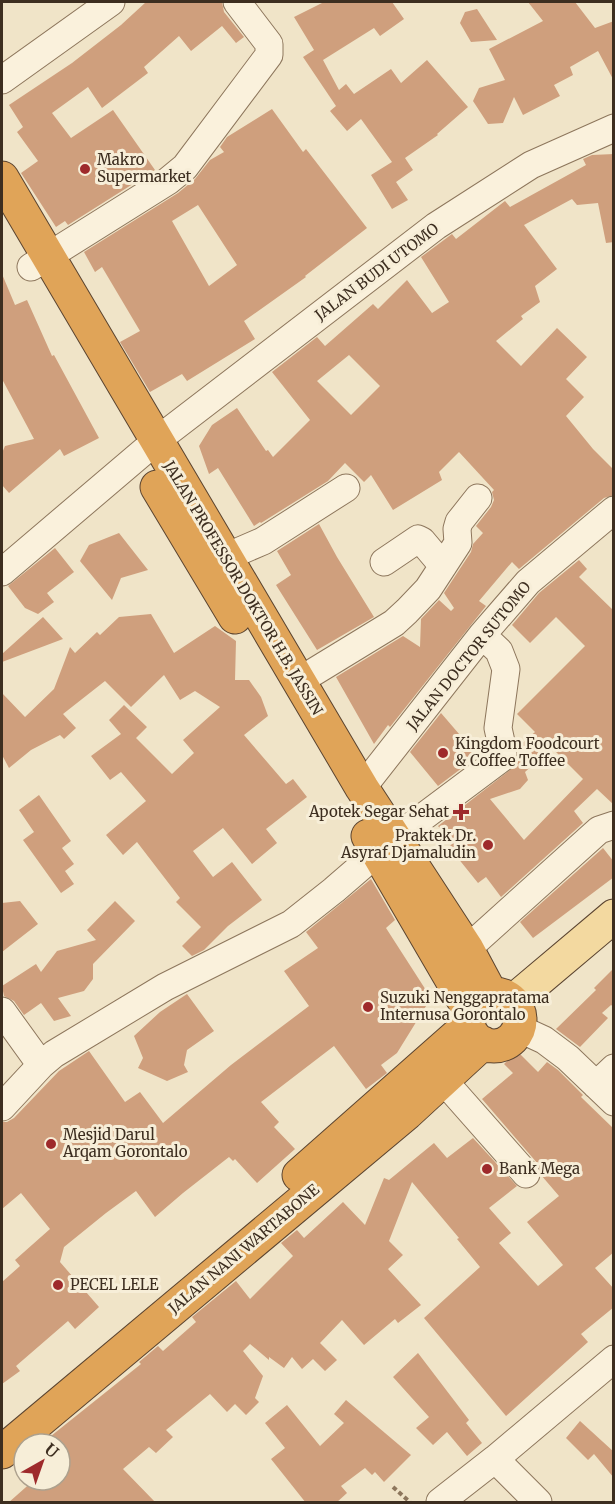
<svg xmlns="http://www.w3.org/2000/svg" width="615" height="1504" viewBox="0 0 615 1504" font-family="Merriweather,serif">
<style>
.building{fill:#cf9f7d;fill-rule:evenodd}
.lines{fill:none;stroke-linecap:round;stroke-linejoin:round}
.minor-casing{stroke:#8d765c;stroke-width:29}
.major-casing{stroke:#5b4430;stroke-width:35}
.highway-casing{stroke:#5b4430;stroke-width:35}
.path{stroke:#8d765c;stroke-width:4;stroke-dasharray:4.5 3;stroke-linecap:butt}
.minor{stroke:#faf1dc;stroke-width:27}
.major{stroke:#f3d9a0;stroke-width:33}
.highway{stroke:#e0a458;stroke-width:33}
.poi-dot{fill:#9e2a2b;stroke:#f7eed8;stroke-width:2}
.labels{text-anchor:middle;stroke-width:6;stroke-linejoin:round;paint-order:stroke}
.poi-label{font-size:15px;fill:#3d2e20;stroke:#f7eed8;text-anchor:start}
.street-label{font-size:15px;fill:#3d2e20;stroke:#f7eed8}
</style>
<rect width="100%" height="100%" fill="#f0e4c8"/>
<path class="building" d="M146,2H222L224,12L244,37L236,43L222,26L191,51L179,36L144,67L148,73L102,108L88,87L52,113L71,138L113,110L155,170L68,225L65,221L56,227L21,173L38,161L17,132L23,127L9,105L72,63L121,25Z
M324,2H392L404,19L380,36L374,28L323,60L339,90L346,84L354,94L391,69L401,83L427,60L468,107L437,134L438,135L405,158L413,170L396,182L408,200L392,209L371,175L392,162L361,119L347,131L330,111L336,106L303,57L314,50L294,17Z
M528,2H575L595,28L614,21V81L598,51L570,67L573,75L554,85L560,96L523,115L514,97L503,123L488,124L473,101L479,88L505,80L489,49L543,21Z
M477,9L497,40L471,42L460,23L465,12Z
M272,109L303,152L306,149L367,228L305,276L306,277L244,321L255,339L187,381L182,374L150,392L120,342L140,331L102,267L95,272L84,252L178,193L195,179L210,160L224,152L220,147L227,137ZM198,205L237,265L209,286L172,221Z
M614,154V242L606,243L598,203L577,205L572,199L524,225L557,269L535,286L540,302L521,316L523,319L496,341L521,366L557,328L587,357L566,379L584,397L566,416L593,449L614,470V495L604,498L519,569L512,562L479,601L486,606L390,727L388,725L374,744L336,677L403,636L420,647L421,619L439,600L451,611L454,608L444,593L471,552L473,544L483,533L476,526L491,507L494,500L492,492L494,490L459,452L439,472L442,480L393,510L371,475L364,482L345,463L328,481L261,523L260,522L254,526L218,468L209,474L199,446L212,425L237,408L266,451L268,450L273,457L310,420L272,372L317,337L325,346L373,304L378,309L407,280L432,313L449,302L421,257L452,234L456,239L505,201L510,207L586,165L583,159L592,155ZM349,355L380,386L351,415L317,381Z
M2,274L15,305L27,300L52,356L54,355L99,438L64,456L60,449L9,493L2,485V453L5,446L34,439L2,379Z
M319,524L337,557L374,617L317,650L276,585L291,575L277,551Z
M119,533L148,570L121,578L112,600L80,561L89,545Z
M55,548L74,572L47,593L54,602L38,614L25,608L8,586Z
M579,560L587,569L579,577L614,611V805L597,789L574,811L583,823L501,897L486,877L478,883L449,847L452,844L438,826L515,766L518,747L535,732L517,714L585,646L556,617L530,643L512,625L539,593ZM552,748L583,779L524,840L490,799L520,789L528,780L525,772Z
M151,614L174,653L215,626L236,641L235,680H249L261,697L268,716L244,735L286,784L293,779L307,797L266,829L277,843L252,864L223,828L193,851L213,877L232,862L262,900L228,926L204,950L192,956L182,946L201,927L176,902L180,898L137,842L123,855L106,835L146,801L121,772L110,780L91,756L121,734L109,720L124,705L147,727L136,738L172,774L194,753L183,740L220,707L195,691L180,700L164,675L131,707L105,681L63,714L76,728L64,739L60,735L31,750L9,768L2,755V693L25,717L54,689L70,647L75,653L97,632L100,635L119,617Z
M43,617L63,639L2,662V654Z
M441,713L478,756L438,786L410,752Z
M39,795L71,841L62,848L74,864L65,871L74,884L61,893L23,840L34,832L19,810Z
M603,848L614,862V877L533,938L520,922Z
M371,879L395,920L386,928L431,998L397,1053L381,1065L387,1073L366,1089L334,1046L261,1102L279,1122L274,1127L295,1149L257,1183L235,1159L233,1161L229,1157L183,1193L155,1217L136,1191L106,1213L64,1247L60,1262L99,1307L75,1329L68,1321L16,1366L20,1371L2,1384V1282L20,1266L15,1260L50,1229L21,1193L2,1209V1122H7L14,1118L59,1071L89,1051L125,1102L140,1092L163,1123L231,1065L309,1006L284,971L318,948L306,932Z
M20,901L38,924L2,952V903Z
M115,901L135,921L93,964V979L84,991L58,998L71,1016L54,1021L41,1003L24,1015L14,1001L4,996L2,986L36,964L41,972L57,951L96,940L87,930Z
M614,968V1007L611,1005L602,1013L608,1018L580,1047L556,1029L596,990L594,988Z
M187,994L214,1031L187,1050L184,1065L188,1072L167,1081L138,1068L143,1058L134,1036L160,1012Z
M517,1051L538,1072L547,1062L558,1070L583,1095L581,1097L614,1129V1252L595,1268L614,1289V1307L581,1334L588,1342L506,1416L424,1318L480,1267L457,1239L459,1238L412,1182L389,1241L403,1255L388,1269L421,1305L398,1323L395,1319L364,1345L342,1320L320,1343L337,1360L325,1371L313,1359L302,1369L292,1357L284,1368L269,1357V1360L250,1344L243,1351L263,1376L255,1398L259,1402L246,1415L235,1404L227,1412L210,1394L166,1430L173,1437L156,1453L149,1447L123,1469L156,1503H8L34,1480H60V1444H57L51,1436L141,1364L139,1362L158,1346L163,1351L196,1322L192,1317L236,1281L250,1299L293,1256L281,1243L297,1230L304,1238L343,1202L365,1225L384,1178L389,1180L434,1143L447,1158L473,1138L517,1186L489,1208L511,1233L499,1243L538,1286L563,1265L527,1222L559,1196L541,1175L538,1164L482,1099L513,1073L504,1064Z
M418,1353L469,1420L466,1423L482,1443L467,1456L447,1432L433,1445L416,1428L429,1417L393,1377Z
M346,1400L411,1455L384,1482L375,1472L372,1475L365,1468L341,1486L347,1493L336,1503H306L271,1459L285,1448L265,1423L287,1405L320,1446L344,1423L334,1414Z
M580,1421L614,1452V1478L594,1454L588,1460L566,1438Z"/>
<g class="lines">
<g class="minor-casing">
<path id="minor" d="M2,80L111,2
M31,267L168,181L185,167L269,55V44L237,2
M226,557L263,541L346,488
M384,562L418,539L422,541L443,566
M2,572L156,441L436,226L531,165L614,128
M299,681L394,623L407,611L428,589L458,543L457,529L459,522L478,498
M362,788L482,635L528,582L614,510
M395,838L502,758L503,751L498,728L506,669L499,651L482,635
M467,949L599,830L614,825
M2,1011L41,1065
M518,1028L544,1040L568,1058L614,1102
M443,1080L526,1174
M596,1085L614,1068
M2,1107L41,1065L54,1054L165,987L291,924L334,890L378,852
M495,1459L538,1502
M440,1502L495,1459L614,1359"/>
</g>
<g class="major-casing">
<path id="major" d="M512,1002L614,916"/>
</g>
<g class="highway-casing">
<path id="highway" d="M2,178L362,788L467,949L491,994
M157,487L235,617
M368,836L470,1011
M468 1020a26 26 0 1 1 52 0a26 26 0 1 1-52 0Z
M299,1175L469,1025
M2,1452L407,1113L483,1043"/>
</g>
<path class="path" d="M393,1487L410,1502"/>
<use href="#minor" class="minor"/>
<use href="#major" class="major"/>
<use href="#highway" class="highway"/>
</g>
<g class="poi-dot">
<circle cx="85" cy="169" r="6"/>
<circle cx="443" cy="753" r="6"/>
<path d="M458 803h6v6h6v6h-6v6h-6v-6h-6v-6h6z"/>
<circle cx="488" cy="845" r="6"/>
<circle cx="368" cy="1007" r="6"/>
<circle cx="51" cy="1144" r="6"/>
<circle cx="487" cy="1169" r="6"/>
<circle cx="58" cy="1285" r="6"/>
</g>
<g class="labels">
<g class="poi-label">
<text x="97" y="165">Makro<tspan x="97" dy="17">Supermarket</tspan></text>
<text x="455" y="749">Kingdom Foodcourt<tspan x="455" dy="17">&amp; Coffee Toffee</tspan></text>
<text x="449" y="817" text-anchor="end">Apotek Segar Sehat</text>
<text x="476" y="841" text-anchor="end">Praktek Dr.<tspan x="476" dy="17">Asyraf Djamaludin</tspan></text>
<text x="380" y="1003">Suzuki Nenggapratama<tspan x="380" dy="17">Internusa Gorontalo</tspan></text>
<text x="63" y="1140">Mesjid Darul<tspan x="63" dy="17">Arqam Gorontalo</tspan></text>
<text x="499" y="1174">Bank Mega</text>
<text x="70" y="1290">PECEL LELE</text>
</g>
<g class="street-label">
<text transform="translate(377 272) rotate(-37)" y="5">JALAN BUDI UTOMO</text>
<text transform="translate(243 588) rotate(59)" y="5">JALAN PROFESSOR DOKTOR H.B. JASSIN</text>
<text transform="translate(469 656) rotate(-51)" y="5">JALAN DOCTOR SUTOMO</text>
<text transform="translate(244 1249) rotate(-40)" y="5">JALAN NANI WARTABONE</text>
</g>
</g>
<rect width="615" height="1504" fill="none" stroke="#3d2e20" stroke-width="6"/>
<g transform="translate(42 1462) rotate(40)"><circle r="28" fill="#f7eed8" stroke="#ada18e" stroke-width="1.5"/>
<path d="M0-4.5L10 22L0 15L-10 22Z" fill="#9e2a2b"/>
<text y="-9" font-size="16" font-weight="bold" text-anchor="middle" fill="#3d2e20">U</text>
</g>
</svg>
